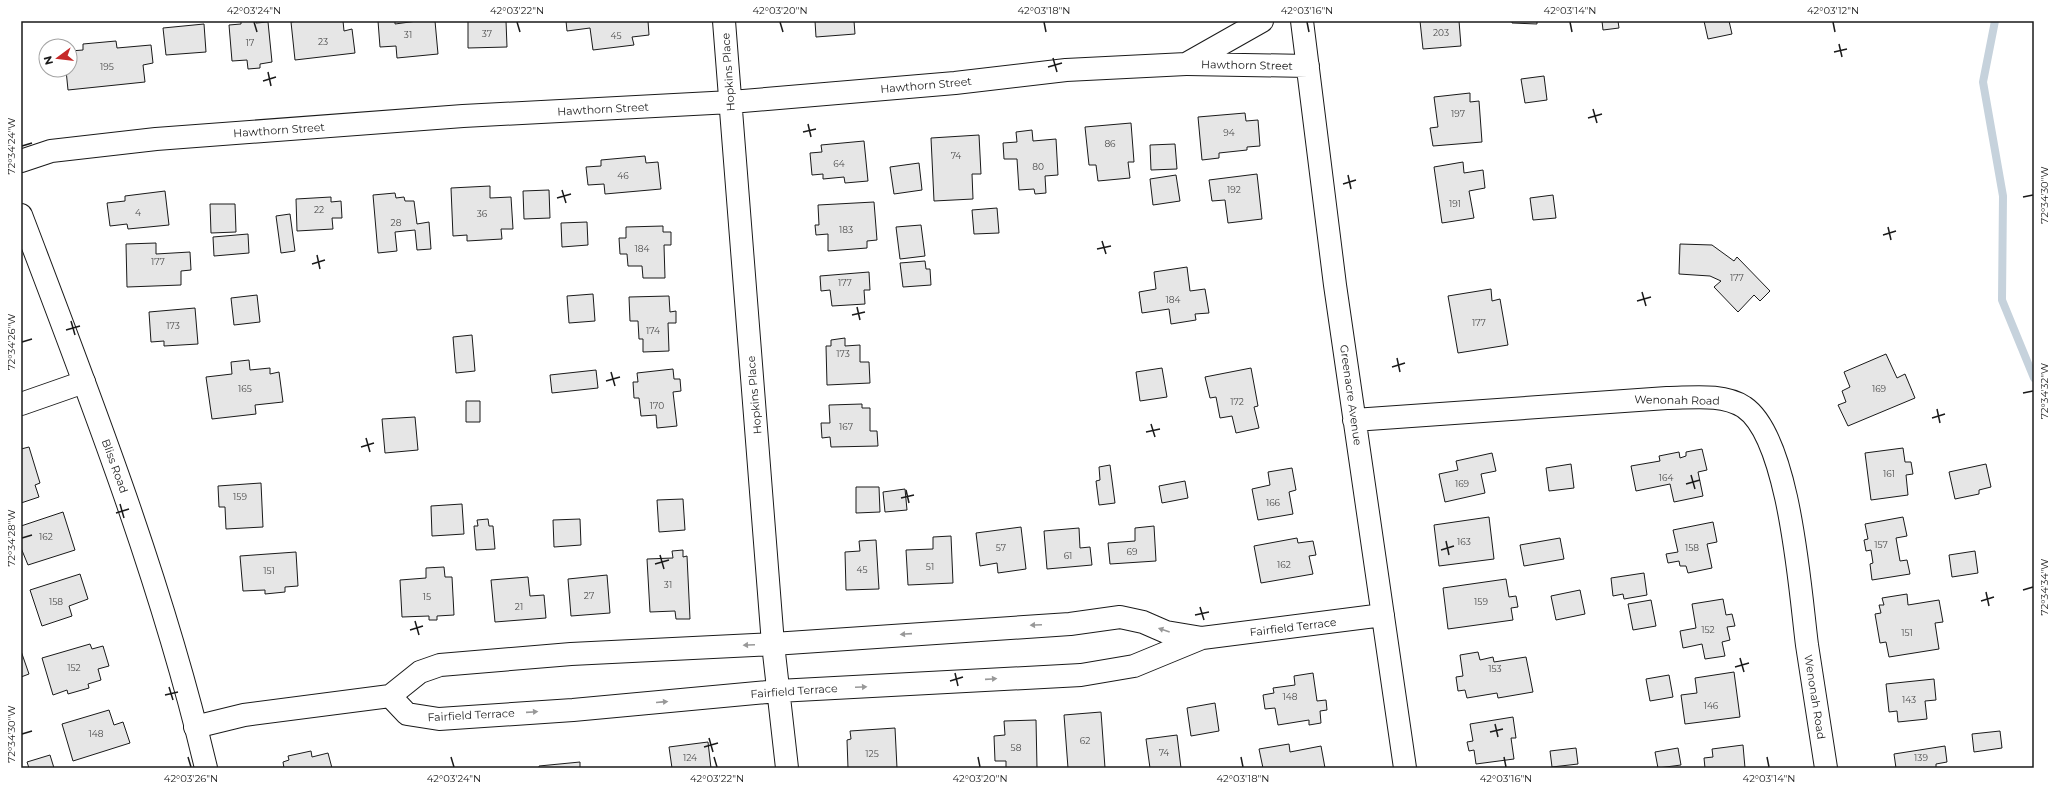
<svg xmlns="http://www.w3.org/2000/svg" width="2055" height="789" viewBox="0 0 2055 789" font-family="Montserrat,sans-serif">
<style>
.lines{fill:none;stroke-linecap:round;stroke-linejoin:round}
.stream{stroke:#c6d2dc;stroke-width:8}
.building{fill:#e6e6e6;stroke:#1a1a1a}
.minor-casing{stroke:#1a1a1a;stroke-width:24}
.major-casing{stroke:#1a1a1a;stroke-width:24}
.minor{stroke:#fff;stroke-width:22}
.major{stroke:#fff;stroke-width:22}
.oneway{fill:#989898}
.ticks{fill:none;stroke:#1a1a1a;stroke-width:1.5}
.labels{text-anchor:middle;stroke-width:3;stroke-linejoin:round;paint-order:stroke}
.number-label{font-size:9px;fill:#4d4d4d}
.street-label{font-size:11px;fill:#1a1a1a;stroke:#fff}
.neatline{fill:none;stroke:#1a1a1a;stroke-width:1.5}
.ticks-label{font-size:10px;text-anchor:middle;fill:#1a1a1a}
</style>
<rect width="100%" height="100%" fill="#fff"/>
<g class="lines">
<path class="stream" d="M1995,21L1983,82L2003,196L2002,300L2034,378"/>
</g>
<path class="building" d="M241,21H256V23L268,22L272,62L260,64V68L248,69L247,60L232,61L229,25L241,24Z
M298,21H343L344,31L352,29L355,53L295,60L291,22Z
M378,21H395V24L417,21H435L438,54L397,58L396,46L380,47Z
M468,21H506L507,47L468,48Z
M566,21H648L649,35L632,37L634,45L593,50L590,28L567,31Z
M815,21H854L855,34L816,37Z
M1420,21H1459L1461,46L1423,49Z
M1512,21H1537V24L1512,23Z
M1602,21H1618L1619,28L1603,30Z
M1704,21H1729L1732,34L1708,39Z
M204,24L206,52L166,55L163,28Z
M116,41L117,48L151,45L153,63L143,65L145,82L68,90L66,70H70V51L83,50V44Z
M1544,76L1547,100L1525,103L1521,79Z
M1470,93V102L1479,101L1482,142L1433,146L1430,128L1438,127L1434,97Z
M1245,113L1246,121L1258,120L1260,146L1247,147V150L1219,153V158L1202,160L1198,117Z
M1131,123L1134,162H1128L1130,178L1098,181L1096,165H1089L1085,127Z
M1032,130L1033,141L1056,139L1058,175L1045,176L1046,193L1035,194L1034,189L1019,190L1017,159H1004L1003,143L1017,142L1016,132Z
M979,135L981,174H972L973,199L934,201L931,138Z
M864,141L868,181L845,183L844,177L823,179V174L812,175L810,153L822,152L821,145Z
M1175,144L1177,169L1151,170L1150,145Z
M645,156L646,163L658,162L661,189L605,194L604,184L588,185L586,167L601,166V160Z
M1463,162L1464,173L1483,170L1485,188L1469,191L1474,218L1442,223L1434,167Z
M919,163L922,190L894,194L890,167Z
M1257,174L1262,219L1228,223L1225,200L1212,201L1209,180Z
M1176,175L1180,201L1153,205L1150,179Z
M490,186V198L511,197L513,229H501L502,239L467,241V235L453,236L451,188Z
M549,190L550,218L524,219L523,191Z
M165,191L169,225L128,229L127,224L110,226L107,203L125,201V196Z
M395,193L396,198L404,197L405,201H414L417,224L429,222L431,249L417,250L415,230L395,232L397,251L378,253L373,195Z
M1553,195L1556,218L1533,220L1530,198Z
M331,197V202L341,201L342,218H332L333,229L297,231L296,199Z
M874,202L877,240L867,241V248L828,251V234L816,235L815,225H819L818,205Z
M210,204H235L236,232L211,233Z
M997,208L999,233L974,234L972,210Z
M290,214L295,251L281,253L276,216Z
M587,222L588,245L562,247L561,223Z
M921,225L925,256L900,259L896,227Z
M663,226V232H671V245H664L665,278H643L642,266H628L627,254H620L619,238H626V227Z
M248,234L249,253L214,256L213,237Z
M156,243V254L190,252L191,270L181,271V285L127,287L126,244Z
M1680,244L1712,245L1734,261L1737,257L1770,291L1760,301L1754,295L1738,312L1714,287L1721,281L1710,276L1679,274Z
M925,261L926,269H930L931,285L903,287L900,263Z
M1187,267L1190,291L1205,289L1209,313L1195,314L1196,320L1171,324L1169,309L1142,313L1139,292L1156,289L1154,272Z
M869,272L870,290H864L865,304L832,306L830,290L821,291L820,276Z
M1491,289L1492,301L1500,299L1508,345L1458,353L1448,296Z
M593,294L595,321L569,323L567,296Z
M257,295L260,322L234,325L231,298Z
M669,296L670,312L676,311V323H668L669,351L643,352V339H639L638,321H630L629,297Z
M195,308L198,344L164,346V341L151,342L149,312Z
M472,335L475,371L456,373L453,337Z
M845,338V346L860,345V362H869L870,383L827,385L826,346H831V340Z
M1886,354L1897,378L1905,374L1915,398L1848,426L1838,405L1846,402L1842,391L1850,387L1844,372Z
M249,360L250,370L270,368V374L279,372L283,402L255,405L256,414L212,419L206,377L232,374L231,362Z
M1162,368L1167,397L1140,401L1136,372Z
M1251,368L1258,406L1254,407L1259,428L1236,433L1232,416L1220,418L1216,397L1210,398L1205,377Z
M673,369L674,379H680L681,391L673,392L677,426L657,428L656,415L641,416L639,398H634L633,382H638L637,373Z
M596,370L598,388L552,393L550,375Z
M466,401H480V422H466Z
M862,404V408H870V431H877L878,446L831,447L830,437L822,438L821,423H830L829,405Z
M415,417L418,450L385,453L382,419Z
M29,447L40,483L35,485L39,497L21,503V449Z
M1903,448L1905,462H1911L1913,474L1906,475L1908,495L1871,500L1865,453Z
M1702,449L1707,470L1698,472L1703,496L1674,502L1670,484L1636,491L1631,466L1660,461L1659,456L1679,452L1680,458L1686,456V452Z
M1492,453L1496,471L1481,474L1485,493L1445,502L1439,474L1458,470L1456,461Z
M1571,464L1574,488L1549,491L1546,468Z
M1986,464L1991,487L1979,490V494L1955,499L1949,472Z
M1110,465L1115,503L1099,505L1096,481L1100,480L1099,467Z
M1292,468L1296,490L1289,492L1293,514L1258,520L1252,489L1270,485L1268,472Z
M1185,481L1188,498L1162,503L1159,486Z
M261,483L263,527L226,529L225,507H219L218,486Z
M856,487H879L880,512L856,513Z
M905,489L907,510L885,512L883,492Z
M683,499L685,530L659,532L657,500Z
M462,504L464,534L432,536L431,506Z
M63,512L75,550L28,565L21,548V526Z
M1489,517L1494,559L1439,566L1434,525Z
M1903,517L1907,536L1896,538L1900,561L1907,560L1910,574L1872,580L1870,564L1873,563L1871,550L1866,551L1864,540L1868,539L1865,524Z
M488,519L489,526H493L495,549L476,550L474,526H478L477,520Z
M580,519L581,545L554,547L553,520Z
M1713,522L1717,542L1707,544L1712,568L1688,573L1686,566H1680L1679,561L1668,563L1666,554L1678,552L1673,530Z
M1154,526L1156,561L1110,564L1108,543L1135,541V528Z
M1021,527L1026,569L998,573L997,563L980,566L976,533Z
M1079,528L1080,548L1090,547L1092,565L1047,569L1044,531Z
M951,536L953,583L908,585L906,550L933,549V537Z
M1297,538L1298,543L1313,541L1316,555L1309,556L1313,574L1261,583L1254,546Z
M1560,538L1564,559L1524,566L1520,545Z
M876,540L879,589L846,590L845,552L860,551L859,541Z
M683,550V557L687,556L690,619H676L675,611L650,612L647,559L673,558L672,551Z
M1975,551L1978,573L1952,577L1949,555Z
M296,552L298,586L285,587V592L265,594V590L243,591L240,556Z
M444,567L445,577H452L454,615L437,616V620H429V616L402,617L400,580L426,578V568Z
M1644,573L1647,595L1624,599L1623,594L1613,596L1611,578Z
M80,574L88,599L69,606L72,616L42,626L30,590Z
M607,575L610,613L571,616L568,579Z
M528,577L530,596L544,595L546,618L495,622L491,580Z
M1506,579L1509,597L1516,596L1518,607L1511,608L1513,620L1448,629L1443,588Z
M1580,590L1585,614L1556,620L1551,596Z
M1907,594L1908,605L1939,600L1943,622L1935,623L1939,649L1889,657L1886,642L1880,643L1875,614L1881,613L1879,605H1884L1882,598Z
M1723,599L1726,615L1732,614L1735,626L1727,627L1730,640L1722,642L1725,656L1705,659L1702,644L1683,648L1680,631L1696,628L1692,604Z
M1651,600L1656,626L1633,630L1628,604Z
M90,644L92,649L103,646L109,666L98,669L101,680L88,684L89,688L68,694L67,690L53,695L42,658Z
M21,651L29,674L21,677Z
M1478,652L1480,660L1493,657L1494,662L1526,657L1533,692L1498,698L1497,693L1467,698L1465,690L1458,691L1456,677L1463,676L1460,655Z
M1734,672L1740,717L1685,724L1681,695L1697,693L1695,678Z
M1313,673L1317,701L1326,700L1327,710L1320,711L1321,723L1309,725V720L1278,725L1275,708L1265,709L1263,695L1274,693L1273,688L1295,685L1294,676Z
M1669,675L1673,697L1650,701L1646,679Z
M1934,679L1936,700L1925,701L1927,719L1898,722L1897,711L1889,712L1886,684Z
M1215,703L1219,731L1191,736L1187,708Z
M109,710L114,725L123,722L130,743L73,761L62,724Z
M1101,712L1105,768H1068L1064,715Z
M1513,717L1516,738H1511L1514,759L1476,764L1474,750L1469,751L1467,742L1473,741L1470,724Z
M1036,720L1037,768H1006V761H995L994,736L1005,735L1004,721Z
M895,728L897,768H848L847,740L851,739L850,731Z
M2000,731L2002,748L1974,752L1972,734Z
M1177,735L1181,768H1150L1146,739Z
M708,742L711,768H672L669,747Z
M1289,744L1290,752L1321,746L1325,768H1263L1259,749Z
M1743,745L1745,768H1705L1704,758L1713,757L1712,749Z
M1945,746L1947,762L1936,764V768H1896L1894,754Z
M1576,748L1578,764L1552,767L1550,751Z
M1678,748L1681,765L1658,768L1655,752Z
M311,751L312,757L328,753L332,768H284L283,762L289,760L288,756Z
M50,755L54,768H29L27,762Z
M580,762V768H539V766Z"/>
<g class="lines">
<g class="minor-casing">
<path id="minor" d="M724,21L773,644L787,768
M1302,21L1335,285L1405,768
M1187,64L1308,66
M21,161L51,151L156,139L463,116L731,102L955,83L1066,70L1186,64L1262,21
M21,404L84,382
M1354,420L1667,398C1691,398 1722,393 1744,407C1790,438 1800,591 1807,645C1813,686 1820,727 1826,768
M390,696L407,714L439,719L573,710L778,691L1081,675L1134,666L1202,638L1383,615
M195,727L244,715L390,696L420,672L440,665L571,654L773,644L1070,624L1120,617L1143,622L1166,632L1202,638"/>
</g>
<g class="major-casing">
<path id="major" d="M21,215C90,397 161,578 206,768"/>
</g>
<use href="#minor" class="minor"/>
<use href="#major" class="major"/>
</g>
<defs><path id="oneway-solid" d="M-6-.8H1V-3.2L6.5 0L1 3.2V.8H-6Z"/></defs>
<g class="oneway">
<use href="#oneway-solid" transform="translate(1036 625) rotate(177)"/>
<use href="#oneway-solid" transform="translate(1164 630) rotate(-161)"/>
<use href="#oneway-solid" transform="translate(906 634) rotate(176)"/>
<use href="#oneway-solid" transform="translate(749 645) rotate(177)"/>
<use href="#oneway-solid" transform="translate(991 679) rotate(-4)"/>
<use href="#oneway-solid" transform="translate(861 687) rotate(-3)"/>
<use href="#oneway-solid" transform="translate(662 702) rotate(-5)"/>
<use href="#oneway-solid" transform="translate(532 712) rotate(-4)"/>
</g>
<path class="ticks" d="M254,22L257,32M517,22L520,32M780,22L783,32M1044,22L1046,32M1307,22L1309,32M1570,22L1572,32M1833,22L1835,32M1839,44L1842,57M1834,52L1847,49M1053,58L1057,72M1048,67L1062,63M268,72L271,86M263,81L276,77M1593,109L1597,123M1588,118L1602,114M808,124L811,137M803,132L816,129M22,146L32,143M1348,175L1351,189M1343,184L1356,180M562,190L566,203M2023,197L2033,195M557,198L571,194M1888,227L1891,240M1883,235L1896,231M1102,241L1106,254M1097,249L1111,246M317,255L320,269M312,264L325,260M1642,292L1646,306M1637,301L1651,297M857,307L860,320M852,315L865,312M71,321L75,335M66,330L80,326M22,342L32,339M1397,358L1400,372M1392,367L1405,363M611,372L615,386M606,381L620,377M2023,393L2033,391M1937,409L1940,423M1932,418L1945,414M1151,424L1155,437M1146,432L1160,429M366,438L370,452M361,447L374,443M1691,475L1695,489M1686,484L1700,480M906,490L909,503M901,498L914,495M120,504L124,518M116,513L129,509M22,538L32,535M1446,541L1449,555M1441,550L1454,546M660,555L664,569M655,564L669,560M2023,590L2033,587M1986,592L1989,606M1981,601L1994,597M1200,607L1204,620M1195,615L1209,612M415,621L419,635M410,630L423,626M1740,658L1744,672M1735,667L1749,663M955,673L958,686M950,681L963,677M169,687L173,700M165,695L178,692M1495,724L1498,737M1490,732L1503,729M22,734L32,731M709,738L713,752M704,747L718,743M188,757L191,767M451,757L454,767M714,757L717,767M978,757L980,767M1241,757L1243,767M1504,757L1506,767M1767,757L1769,767"/>
<g class="labels">
<g class="number-label">
<text x="1441" y="36">203</text>
<text x="487" y="37">37</text>
<text x="408" y="38">31</text>
<text x="616" y="39">45</text>
<text x="323" y="45">23</text>
<text x="250" y="46">17</text>
<text x="107" y="70">195</text>
<text x="1458" y="117">197</text>
<text x="1229" y="136">94</text>
<text x="1110" y="147">86</text>
<text x="956" y="159">74</text>
<text x="839" y="167">64</text>
<text x="1038" y="170">80</text>
<text x="623" y="179">46</text>
<text x="1234" y="193">192</text>
<text x="1455" y="207">191</text>
<text x="319" y="213">22</text>
<text x="138" y="216">4</text>
<text x="482" y="217">36</text>
<text x="396" y="226">28</text>
<text x="846" y="233">183</text>
<text x="642" y="252">184</text>
<text x="158" y="265">177</text>
<text x="1737" y="281">177</text>
<text x="845" y="286">177</text>
<text x="1173" y="303">184</text>
<text x="1479" y="326">177</text>
<text x="173" y="329">173</text>
<text x="653" y="334">174</text>
<text x="843" y="357">173</text>
<text x="245" y="392">165</text>
<text x="1879" y="392">169</text>
<text x="1237" y="405">172</text>
<text x="657" y="409">170</text>
<text x="846" y="430">167</text>
<text x="1889" y="477">161</text>
<text x="1666" y="481">164</text>
<text x="1462" y="487">169</text>
<text x="240" y="500">159</text>
<text x="1273" y="506">166</text>
<text x="46" y="540">162</text>
<text x="1464" y="545">163</text>
<text x="1881" y="548">157</text>
<text x="1001" y="551">57</text>
<text x="1692" y="551">158</text>
<text x="1132" y="555">69</text>
<text x="1068" y="559">61</text>
<text x="1284" y="568">162</text>
<text x="930" y="570">51</text>
<text x="862" y="573">45</text>
<text x="269" y="574">151</text>
<text x="668" y="588">31</text>
<text x="589" y="599">27</text>
<text x="427" y="600">15</text>
<text x="56" y="605">158</text>
<text x="1481" y="605">159</text>
<text x="519" y="610">21</text>
<text x="1708" y="633">152</text>
<text x="1907" y="636">151</text>
<text x="74" y="671">152</text>
<text x="1495" y="672">153</text>
<text x="1290" y="700">148</text>
<text x="1909" y="703">143</text>
<text x="1711" y="709">146</text>
<text x="96" y="737">148</text>
<text x="1085" y="744">62</text>
<text x="1016" y="751">58</text>
<text x="1164" y="756">74</text>
<text x="872" y="757">125</text>
<text x="690" y="761">124</text>
<text x="1921" y="761">139</text>
</g>
<g class="street-label">
<text transform="translate(1247 65) rotate(1)" y="4">Hawthorn Street</text>
<text transform="translate(728 72) rotate(-94)" y="4">Hopkins Place</text>
<text transform="translate(926 85) rotate(-5)" y="4">Hawthorn Street</text>
<text transform="translate(603 109) rotate(-3)" y="4">Hawthorn Street</text>
<text transform="translate(279 130) rotate(-4)" y="4">Hawthorn Street</text>
<text transform="translate(754 395) rotate(-95)" y="4">Hopkins Place</text>
<text transform="translate(1351 395) rotate(82)" y="4">Greenacre Avenue</text>
<text transform="translate(1677 400) rotate(1)" y="4">Wenonah Road</text>
<text transform="translate(115 466) rotate(70)" y="4">Bliss Road</text>
<text transform="translate(1293 627) rotate(-7)" y="4">Fairfield Terrace</text>
<text transform="translate(794 691) rotate(-4)" y="4">Fairfield Terrace</text>
<text transform="translate(1815 697) rotate(81)" y="4">Wenonah Road</text>
<text transform="translate(471 715) rotate(-3)" y="4">Fairfield Terrace</text>
</g>
</g>
<rect width="2055" height="789" fill="none" stroke="#ffffff" stroke-width="44"/>
<g transform="translate(58 58) rotate(255)"><circle r="19" fill="#ffffff" stroke="#a3a3a3"/>
<path d="M0-3L7 15L0 10L-7 15Z" fill="#c62828"/>
<text y="-6" font-size="11" font-weight="bold" text-anchor="middle" fill="#1a1a1a">N</text>
</g>
<rect x="22" y="22" width="2011" height="745" class="neatline"/>
<g class="ticks-label">
<text x="254" y="14">42°03'24"N</text>
<text x="517" y="14">42°03'22"N</text>
<text x="780" y="14">42°03'20"N</text>
<text x="1044" y="14">42°03'18"N</text>
<text x="1307" y="14">42°03'16"N</text>
<text x="1570" y="14">42°03'14"N</text>
<text x="1833" y="14">42°03'12"N</text>
<text transform="translate(11 146) rotate(-90)" y="4">72°34'24"W</text>
<text transform="translate(2044 195) rotate(-90)" y="4">72°34'30"W</text>
<text transform="translate(11 342) rotate(-90)" y="4">72°34'26"W</text>
<text transform="translate(2044 391) rotate(-90)" y="4">72°34'32"W</text>
<text transform="translate(11 538) rotate(-90)" y="4">72°34'28"W</text>
<text transform="translate(2044 587) rotate(-90)" y="4">72°34'34"W</text>
<text transform="translate(11 734) rotate(-90)" y="4">72°34'30"W</text>
<text x="191" y="782">42°03'26"N</text>
<text x="454" y="782">42°03'24"N</text>
<text x="717" y="782">42°03'22"N</text>
<text x="980" y="782">42°03'20"N</text>
<text x="1243" y="782">42°03'18"N</text>
<text x="1506" y="782">42°03'16"N</text>
<text x="1769" y="782">42°03'14"N</text>
</g>
</svg>
